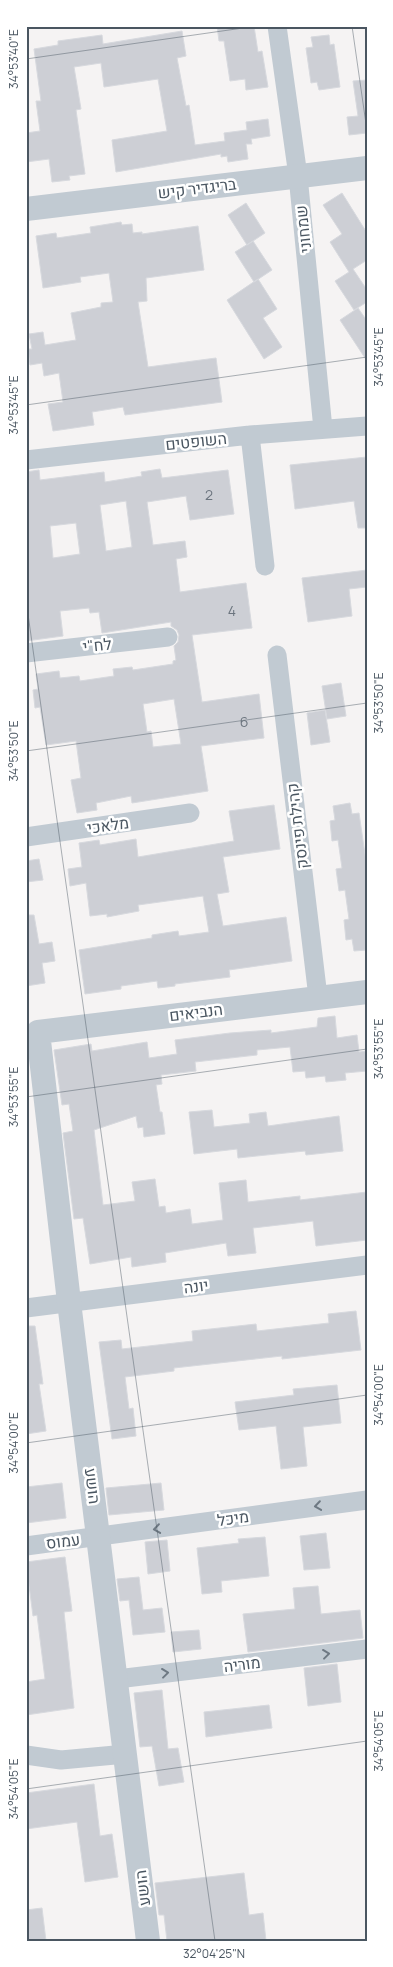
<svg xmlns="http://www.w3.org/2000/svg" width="393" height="1967" viewBox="0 0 393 1967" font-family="Manrope,Heebo,sans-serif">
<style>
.building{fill:#cdcfd5;stroke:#d7d9de;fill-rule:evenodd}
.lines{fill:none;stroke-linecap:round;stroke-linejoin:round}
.minor{stroke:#c1cad2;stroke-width:19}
.tertiary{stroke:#c1cad2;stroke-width:24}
.oneway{stroke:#6e7983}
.ticks{fill:none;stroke:#4a5661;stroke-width:1;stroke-opacity:0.45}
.labels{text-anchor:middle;stroke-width:5;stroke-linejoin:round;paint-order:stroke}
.number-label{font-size:14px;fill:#6b747e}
.street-label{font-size:16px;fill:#4a5661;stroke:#fff}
.neatline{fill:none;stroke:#4a5661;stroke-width:2}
.ticks-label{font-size:12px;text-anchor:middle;fill:#4a5661}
</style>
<rect width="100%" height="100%" fill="#f5f3f3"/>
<path class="building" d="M217,26H254L258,52L262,51L268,87L246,90L245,79L230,81L224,41H219Z
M182,31L186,56L177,58L186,106L189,105L195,145L225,141L224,133L247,130L246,122L268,119L270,136L251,139L252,144H246L248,159L228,162L227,156L221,157V154L116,172L112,140L167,131L158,79L104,87L101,63L74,67L81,109L76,110L85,174L69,176L70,180L52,182L49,159L26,162V133L40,131L36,101H41L34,49L58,45V41L102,35L103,44Z
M329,35L330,45L334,44L340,87L319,90L317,82L311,83L306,48L313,47L311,37Z
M367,80V133L349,135L347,117L358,116L353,81Z
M342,193L367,233V260L353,269L367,290V302L354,310L335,281L349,272L330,242L342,234L323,205Z
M246,203L265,233L247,245L228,215Z
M121,222L122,225L132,224L133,233L142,232V234L198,226L204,270L146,278L147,301L138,302L148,367L216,358L222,402L125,415L123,407L92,412L94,425L53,431L48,404L63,402L59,373L44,376L42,363L30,365L28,349H32L29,334L43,332L45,345L76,340L71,313L101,307V303L113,302L109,273L80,277L81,282L43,288L36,236L56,233L57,238L91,233L90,227Z
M253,241L272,270L254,282L235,252Z
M258,279L277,309L263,318L282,347L264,359L227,300Z
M358,308L367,321V361L340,320Z
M367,457V528H358L354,501L295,509L290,465Z
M160,469L162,478L228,470L234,514L190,520L186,496L147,502L153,545L185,541L187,557L176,559L180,592L246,583L252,628L192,635L202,702L259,694L264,738L201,746L208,791L132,803L131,796L96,803L97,810L77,813L71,780L81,778L76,741L46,745L40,707L35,708L33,690L38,689L36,674L59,671L60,678L79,676L80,681L114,676L113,669L132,667L133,670L173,664V661L176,660L174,646L178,642L179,635L177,630L171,626V622L102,633L99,612L90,613L89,608L60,611L63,636L26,641V472L39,470L40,480L104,472L105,482L142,476L141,472ZM126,501L132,547L106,551L100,505ZM76,523L80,554L53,558L50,526ZM174,699L181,744L153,747L151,731L147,732L143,704Z
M367,570V587L349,589L352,616L308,622L302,578Z
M341,683L346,716L327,719L322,686Z
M325,710L330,742L311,745L307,713Z
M350,803L352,814L359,813L367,868V950L354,951L352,939L346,940L344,920L349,919L345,890L339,891L336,869L342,868L338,840L332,841L330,821L335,820L333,806Z
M274,805L280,849L223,857L229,892L217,894L223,926L286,917L292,961L229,970L230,977L175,984V986L158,988L157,981L121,986V989L85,994L79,950L152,938V935L178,931L179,936L209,932L203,896L138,905L139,911L107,917V914L90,916L86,883L70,886L68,869L82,867L79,843L99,840L100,845L136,839L138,857L234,841L229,811Z
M39,859L43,880L26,882V861Z
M26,915H34L39,944L52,942L55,961L42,963L45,983L26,986Z
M335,1016L337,1038L357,1035L359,1052L367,1051V1071L345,1073L346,1080L326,1082L325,1076L306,1078L305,1071L293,1072L290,1047L257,1050V1055L195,1062L196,1071L161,1075L162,1084L156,1085L160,1112H162L165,1134L144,1137L143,1127L138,1128L136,1116L94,1130L103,1205L135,1201L132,1182L155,1179L159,1207L165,1206L166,1213L190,1209L192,1224L223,1220L219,1183L246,1180L248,1202L300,1196V1200L367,1192V1240L316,1246L313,1221L253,1228L256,1253L228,1256L226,1243L165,1253L166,1262L132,1267L131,1257L90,1264L83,1218L74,1219L63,1133L73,1131L69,1104L62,1105L54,1050L91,1044L92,1051L147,1042L149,1058L177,1054L175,1040L230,1033L271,1030V1033L317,1027L318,1018Z
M212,1110L214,1127L250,1123L249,1114L266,1112L268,1126L339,1116L343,1151L306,1155L305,1151L238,1158L237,1149L194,1154L189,1112Z
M356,1311L361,1350L282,1359V1356L174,1368V1371L125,1377L129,1409L133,1408L136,1436L112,1439L99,1342L121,1340L122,1349L193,1341L192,1331L256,1324L257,1331L329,1323L328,1314Z
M26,1326H35L43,1384H39L46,1431L26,1434Z
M337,1385L341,1423L303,1427L307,1466L281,1469L276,1426L239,1430L235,1402L294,1395L293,1389Z
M62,1483L66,1518L26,1523V1487Z
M161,1483L164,1510L109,1515L106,1488Z
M326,1533L330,1568L304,1570L300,1536Z
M265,1537L269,1576L221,1581L222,1592L202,1594L197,1548L239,1543L238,1539Z
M167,1540L170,1571L148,1574L145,1542Z
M65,1557L72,1611L64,1612L74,1708L26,1715V1682L45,1679L37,1615L33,1616L26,1562Z
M139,1577L143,1610L162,1608L165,1632L133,1635L129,1600L120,1601L117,1579Z
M318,1586L321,1614L360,1610L363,1638L248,1652L243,1614L295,1609L293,1588Z
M199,1630L201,1649L173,1652L171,1632Z
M337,1664L341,1702L308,1706L304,1668Z
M162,1690L168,1749L178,1748L184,1782L159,1786L152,1746L140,1747L134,1693Z
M269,1705L272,1728L206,1737L204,1712Z
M94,1784L100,1836L112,1834L118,1877L85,1882L77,1822L26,1829V1793Z
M244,1873L249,1915L263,1913L266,1941H167L164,1915H159L155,1883Z
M42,1908L46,1941H26V1910Z"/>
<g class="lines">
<path class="minor" d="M277,26L298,176L323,429
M250,435L265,566
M26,460L250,435L367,426
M26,653L168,637
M277,655L318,997
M26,837L190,813
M26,1308L367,1265
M26,1546L367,1500
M117,1679L367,1649
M26,1755L61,1760L126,1754"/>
<path class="tertiary" d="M26,209L367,168
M148,1941L69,1302L38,1032L367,992"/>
</g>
<defs><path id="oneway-chevron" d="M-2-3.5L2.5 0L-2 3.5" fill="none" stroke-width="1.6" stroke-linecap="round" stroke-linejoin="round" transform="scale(1.25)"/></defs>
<g class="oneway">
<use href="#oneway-chevron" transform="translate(318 1506) rotate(172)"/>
<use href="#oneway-chevron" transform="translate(157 1529) rotate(172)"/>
<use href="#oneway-chevron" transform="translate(326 1654) rotate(-7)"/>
<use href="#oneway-chevron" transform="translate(165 1673) rotate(-7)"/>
</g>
<path class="ticks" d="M352,26L367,131M26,59L257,26M26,405L367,357M26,600L215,1941M26,751L367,703M26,1097L367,1049M26,1443L367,1395M26,1789L367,1741"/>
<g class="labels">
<g class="number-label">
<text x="209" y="500">2</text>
<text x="232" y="616">4</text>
<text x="244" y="727">6</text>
</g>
<g class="street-label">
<text transform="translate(197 188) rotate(-7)" y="6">בריגדיר קיש</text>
<text transform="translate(303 229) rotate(-96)" y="6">שמחוני</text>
<text transform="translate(196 441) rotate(-6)" y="6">השופטים</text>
<text transform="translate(97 645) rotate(-6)" y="6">לח"י</text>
<text transform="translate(108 825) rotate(-8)" y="6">מלאכי</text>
<text transform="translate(297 826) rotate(-97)" y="6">קהילת פינסק</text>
<text transform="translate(196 1012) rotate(-7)" y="6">הנביאים</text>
<text transform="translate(196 1286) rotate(-7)" y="6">יונה</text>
<text transform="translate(93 1486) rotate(83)" y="6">הושע</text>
<text transform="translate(233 1518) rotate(-8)" y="6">מיכל</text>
<text transform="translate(63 1541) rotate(-7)" y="6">עמוס</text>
<text transform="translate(242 1664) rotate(-7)" y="6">מוריה</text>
<text transform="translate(142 1888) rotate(-97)" y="6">הושע</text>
</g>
</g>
<rect width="393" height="1967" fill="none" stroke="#ffffff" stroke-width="55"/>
<rect x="28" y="28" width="338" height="1912" class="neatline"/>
<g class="ticks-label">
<text transform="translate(14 59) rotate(-90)" y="4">34°53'40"E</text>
<text transform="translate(379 357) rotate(-90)" y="4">34°53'45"E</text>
<text transform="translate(14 405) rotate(-90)" y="4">34°53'45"E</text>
<text transform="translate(379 703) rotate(-90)" y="4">34°53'50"E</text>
<text transform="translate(14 751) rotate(-90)" y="4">34°53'50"E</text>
<text transform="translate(379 1049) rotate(-90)" y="4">34°53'55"E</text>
<text transform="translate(14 1097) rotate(-90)" y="4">34°53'55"E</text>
<text transform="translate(379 1395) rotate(-90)" y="4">34°54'00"E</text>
<text transform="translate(14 1443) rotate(-90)" y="4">34°54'00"E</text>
<text transform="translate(379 1741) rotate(-90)" y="4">34°54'05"E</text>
<text transform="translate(14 1789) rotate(-90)" y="4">34°54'05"E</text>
<text x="214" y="1958">32°04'25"N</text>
</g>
</svg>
